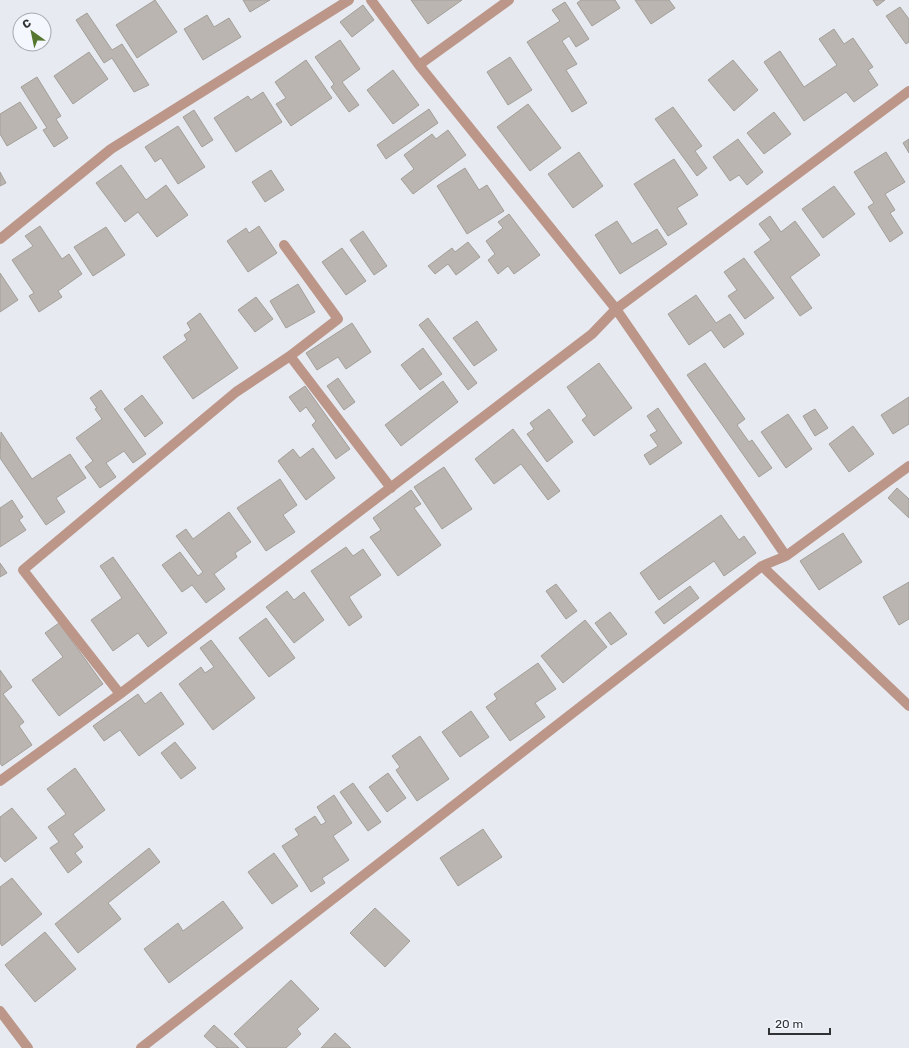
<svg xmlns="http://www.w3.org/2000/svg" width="909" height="1048" viewBox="0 0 909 1048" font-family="Rubik,sans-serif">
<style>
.building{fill:#bab5b0;stroke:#a39f99}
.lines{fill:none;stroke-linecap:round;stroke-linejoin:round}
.street{stroke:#bc9789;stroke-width:10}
</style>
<rect width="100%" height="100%" fill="#e7eaf1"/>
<path class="building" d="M155,0L177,32L137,58L116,25Z
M243,0H270L250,12Z
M411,0H462L428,24Z
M581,0H615L620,8L592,26L577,3Z
M635,0H669L675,8L651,24Z
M873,0H885L877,6Z
M565,2L589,39L576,47L569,36L562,41L577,64L566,70L587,103L572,112L527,42L560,21L552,10Z
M363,5L374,20L352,37L340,22Z
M900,7L909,19V42L906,44L886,16Z
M87,13L112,50L122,44L149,85L134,92L112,58L104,63L76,20Z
M207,15L214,27L229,18L241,37L203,60L184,29Z
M834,29L844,44L853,38L873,67L868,70L878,85L854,102L846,92L804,121L764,62L780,51L804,87L837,65L819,39Z
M340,40L360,69L342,82L359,105L349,112L331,87L334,84L315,57Z
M89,52L108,79L73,104L54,76Z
M510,57L532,90L508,105L487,72Z
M306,60L332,98L291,126L276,104L286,98L275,82Z
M733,60L758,90L734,111L708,80Z
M393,70L419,105L393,124L367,90Z
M37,77L61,116L56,119L68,138L54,147L43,130L47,128L21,87Z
M263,92L282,122L236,152L214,118L248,96L251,100Z
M20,102L37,128L7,146L0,134V114Z
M528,104L561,148L530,171L497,127Z
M673,107L702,146L695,151L707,168L697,176L655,119Z
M429,109L438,123L386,159L377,145Z
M194,110L213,140L202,147L183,117Z
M774,112L791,134L764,154L747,133Z
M178,126L205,167L178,184L161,158L155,162L145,147Z
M448,130L466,155L413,194L401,179L414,169L404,155L432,134L436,139Z
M738,139L763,172L747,185L739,175L730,181L713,157Z
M909,139V153L903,143Z
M579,152L603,186L573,208L548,174Z
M886,152L905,182L885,194L895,210L890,213L903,233L890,242L868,207L874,203L854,172Z
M674,159L698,195L677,208L687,224L668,236L634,184Z
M121,165L146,200L166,185L188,215L157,237L138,212L125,222L96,183Z
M465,168L479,190L487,185L504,211L467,234L437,186Z
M271,170L284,190L265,202L252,182Z
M0,172L6,183L0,186Z
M834,186L855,214L823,238L802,209Z
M509,214L540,255L514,274L508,266L498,274L488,260L495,254L486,241L503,228L498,222Z
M770,216L781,232L795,221L820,255L790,277L812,308L800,316L754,252L771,240L759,224Z
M617,221L632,244L657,229L667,244L620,274L595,235Z
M40,226L62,259L69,254L82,274L58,291L62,297L39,312L29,296L34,293L12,260L33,246L25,236Z
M259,226L277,253L248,272L227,241L246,228L249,233Z
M106,227L125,255L93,276L74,247Z
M363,231L387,266L374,275L350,240Z
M468,242L480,257L456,275L448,264L435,274L428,266L452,248L455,252Z
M342,248L366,281L346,295L322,262Z
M744,258L774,298L745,319L728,296L737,290L724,272Z
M0,273L18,300L0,312Z
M298,284L315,312L286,328L270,301Z
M696,295L716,323L730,314L744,334L724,348L711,330L689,345L668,314Z
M256,297L273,319L255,332L238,310Z
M200,313L238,368L193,399L163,357L187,340L184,335L191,330L187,323Z
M428,318L477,383L468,390L419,325Z
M477,321L497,350L474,366L453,338Z
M352,323L371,352L346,369L338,357L317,370L306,353Z
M423,348L442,374L420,390L401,365Z
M599,363L632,408L594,436L582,420L587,416L567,387Z
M705,363L745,419L737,425L749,442L752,440L772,468L759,477L687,375Z
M338,378L355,402L344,410L327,386Z
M443,381L458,402L401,446L385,425Z
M305,386L350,449L336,459L312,425L316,421L306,407L300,412L289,397Z
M101,390L146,454L133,463L124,451L106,463L116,477L100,488L85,467L93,461L76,438L102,419L95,409L97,408L90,398Z
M142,395L163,423L145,437L124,409Z
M909,397V424L893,434L881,415Z
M658,408L682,443L650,465L644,455L658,446L650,435L657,431L647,416Z
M549,409L573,442L547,462L527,434L534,429L530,423Z
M815,409L828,428L815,436L803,416Z
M788,414L812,449L786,468L761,432Z
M853,426L874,454L849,472L829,444Z
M513,429L560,491L548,500L521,464L494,484L475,459Z
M1,432L32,479L70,454L86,478L56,498L65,512L46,525L0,458Z
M313,448L335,478L306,500L278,461L293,449L300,458Z
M444,467L472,509L442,529L414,487Z
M280,479L297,505L283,515L295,532L266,551L237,508Z
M897,488L909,499V518L888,498Z
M411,490L421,504L414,508L441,545L398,576L370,537L381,530L373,518Z
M12,500L23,517L19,520L26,530L0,547V508Z
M229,512L251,542L235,553L237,557L214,574L225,589L206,603L192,585L182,592L162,565L180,552L198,576L203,572L176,536L186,529L193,539Z
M721,515L739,540L744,536L756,553L724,576L714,561L659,600L640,573Z
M843,533L862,562L819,590L800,561Z
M346,547L353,556L363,549L381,575L349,597L362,617L349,626L311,571Z
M113,557L167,633L148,647L138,633L113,651L91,620L122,598L100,566Z
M0,563L7,573L0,577Z
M909,582V619L899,625L883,597Z
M556,584L577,611L566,619L546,591Z
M690,586L699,598L664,624L655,612Z
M287,591L294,600L304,592L324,620L294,643L266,607Z
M610,612L627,634L611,645L595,623Z
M266,618L295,658L269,677L239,638Z
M585,620L607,647L563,683L541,656Z
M59,623L103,684L59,716L32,680L63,657L45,633Z
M211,640L255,698L213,730L179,684L201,667L205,673L214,667L200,648Z
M538,663L556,689L535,703L545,717L510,741L486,707L497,699L494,694Z
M0,670L12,687L3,694L24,722L19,726L32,745L2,766L0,763Z
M161,692L184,724L139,756L120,730L104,741L93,726L138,694L145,704Z
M471,711L489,737L460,757L442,732Z
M420,736L449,779L417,801L396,770L400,767L392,756Z
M175,742L196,768L181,779L161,753Z
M75,768L105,810L73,834L83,847L75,853L82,862L68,873L50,848L59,842L48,827L66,814L47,789Z
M388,773L406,798L387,812L369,787Z
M353,783L381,822L368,831L340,792Z
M334,795L352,823L333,836L349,860L322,878L325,883L311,892L282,846L299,835L295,829L315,816L321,825L326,822L317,807Z
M12,808L37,838L5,862L0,856V817Z
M483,829L502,857L458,886L440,858Z
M149,848L160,862L108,903L121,919L78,953L55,924Z
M274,853L298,886L272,904L248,872Z
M12,878L42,914L2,946L0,943V887Z
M223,901L243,928L169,983L144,949L178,923L183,931Z
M375,908L410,941L385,967L350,933Z
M45,932L76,969L35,1002L5,965Z
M291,980L319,1009L297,1029L301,1034L286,1048H247L234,1034Z
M214,1025L239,1048H217L204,1036Z
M335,1033L351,1048H321Z"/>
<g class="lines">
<path class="street" d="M371,0L419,65L616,309L786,556
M419,65L509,0
M0,239L111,149L349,0
M284,245L338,319L290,356
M762,566L909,706
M120,694L23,570L236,392L290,356L391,488
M0,781L120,694L592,334L616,309L909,91
M0,1011L28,1048
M141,1048L762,566L786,556L909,466"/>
</g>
<g transform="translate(32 32) rotate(327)"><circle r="19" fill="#f4f8fe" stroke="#a6a9ad"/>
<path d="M0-3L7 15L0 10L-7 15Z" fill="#56772f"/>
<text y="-6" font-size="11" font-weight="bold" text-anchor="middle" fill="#313234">С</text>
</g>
<path d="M769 1028v6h61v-6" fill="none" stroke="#313234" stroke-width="2"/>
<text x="775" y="1028" font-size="12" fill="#313234" stroke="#f4f8fe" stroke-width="3" paint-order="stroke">20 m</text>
</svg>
